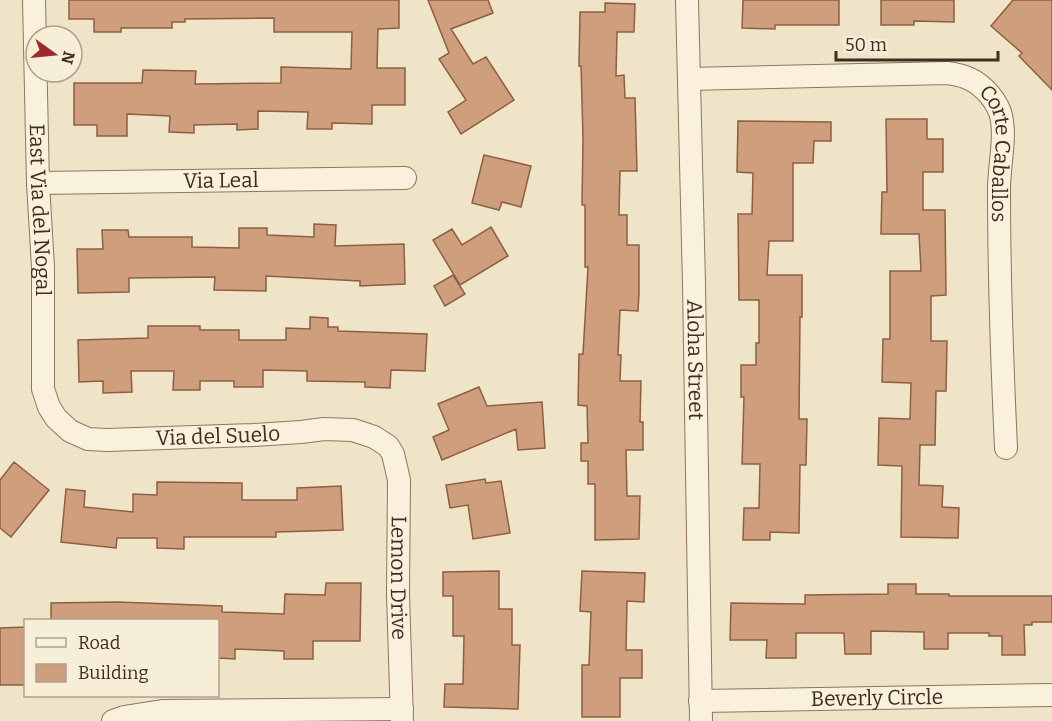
<svg xmlns="http://www.w3.org/2000/svg" width="1052" height="721" viewBox="0 0 1052 721" font-family="Bitter,serif">
<style>
.building{fill:#cf9f7d;stroke:#8d5f41;stroke-width:1.5}
.lines{fill:none;stroke-linecap:round;stroke-linejoin:round}
.minor-casing{stroke:#8d765c;stroke-width:24}
.minor{stroke:#faf1dc;stroke-width:22}
.labels{text-anchor:middle;stroke-width:6;stroke-linejoin:round;paint-order:stroke}
.street-label{font-size:21px;fill:#3d2e20;stroke:#f7eed8}
</style>
<rect width="100%" height="100%" fill="#f0e4c8"/>
<path class="building" d="M69,0H399V28L378,29L377,68H405V105H372V124L332,123V129H307L308,112L258,111V129L237,130V124L194,125V133L169,132L170,116L127,114V136H97V125H74V83H142L143,70L196,71L195,84L281,83V67L351,69L352,32H274V18L185,19V22H172V28H121V32H94V19H69Z
M428,0H488L493,13L451,29L473,64L486,57L514,100L461,134L448,112L466,100L439,59L449,53Z
M743,0H839V25H775V29L742,28Z
M881,0H954V22L914,21V25H881Z
M1013,0H1052V90L1019,56L1022,53L991,26Z
M605,3L635,4L634,32H617L616,76L624,75L625,98H635L637,171H620L619,215H627V245H639V293L638,311L620,310L618,355H621L620,381H641L640,422H643V450H626L627,496H640L639,539L595,540V484H588V461H581V443H588L587,406L578,405L579,354H583L588,267H585V205H582L583,138L581,66H579L580,12H605Z
M886,119H927V139H943V172H923V210H945L946,295L931,296V341H947L946,391H936L935,445H920L919,485L943,486L942,507L959,508L958,538L901,537L902,466L878,465L879,418L910,419L911,383L882,382L883,339H890V271H921L919,234H881L882,192H887Z
M738,121L831,122V141H814L813,163H793V241H769L767,275H802V317H800L799,419H807L806,465H800L799,533L770,532V540H743L744,508H759L760,464H742L744,397H741V365H756V343H759V300H739L738,214H752L753,173L737,172Z
M484,155L531,166L521,207L502,202L499,210L472,203Z
M314,224L336,225L335,246L404,244L405,284L360,286V281L266,276V291L214,290L215,277L129,278V292L78,293L77,249H103L102,230H128L129,237H192V247L239,248V228H267V235L314,237Z
M491,227L508,256L460,285L433,240L452,229L462,245Z
M453,275L465,294L445,306L434,286Z
M310,317L328,318V327H338V331L427,334L425,371L391,370L390,388L365,387V382L307,381V371L263,370V387H234V381H200V390H173L174,371H131L132,392L103,393V381L79,382L78,340L148,338V326H200V330H239V340H286V328L310,329Z
M479,387L487,406L542,402L545,448L518,450L516,429L442,460L433,437L449,430L438,404Z
M14,462L49,490L11,537L0,528V480Z
M485,479L486,483L501,481L510,533L473,539L468,505L450,508L446,485Z
M157,482L242,483V500H297V488L341,486L343,530L276,532V537H184V549L157,548V538H117L116,548L61,542L66,489L85,491L84,507L133,512V494L157,495Z
M499,571V609H512V645H520L518,709L444,707L445,684H463L464,636H453V596H443V572Z
M582,571L645,573L644,602L627,601L626,650H642V678H620V717H582V665H589L591,612L580,611Z
M326,583H361L360,641H313V659H284V651L235,649V659L218,658V621H51V603L118,602L222,606V612L284,614L285,594L325,595Z
M888,584H916V594H949V596H1052V622H1032V625H1024L1025,655H1002V636H989V633H948V649H924V632L871,631V654H845L844,633H796V658H766L767,640H730L731,603L805,604V595L888,594Z
M26,627V685H0V628Z"/>
<g class="lines">
<g class="minor-casing">
<g id="minor">
<path id="s1" d="M34,0L38,183L43,267V389L49,407L56,418L70,431L88,439L107,440L253,435L301,432L324,429L353,430L374,437L388,446L393,454L399,480L398,595L402,721"/>
<path id="s2" d="M687,0L694,284L701,721"/>
<path id="s3" d="M689,79L948,73C953,74 960,75 965,77C980,82 994,97 1000,112C1007,134 999,165 999,189C999,275 1002,362 1006,448"/>
<path id="s4" d="M38,183L405,178"/>
<path id="s5" d="M700,701L1052,695"/>
<path d="M113,721L124,717L162,711L402,709"/>
</g>
</g>
<use href="#minor" class="minor"/>
</g>
<g class="labels">
<g class="street-label">
<text dy="7" stroke="none"><textPath href="#s3" startOffset="368">Corte Caballos</textPath></text>
<text dy="7" stroke="none"><textPath href="#s4" startOffset="183">Via Leal</textPath></text>
<text dy="7" stroke="none"><textPath href="#s1" startOffset="210">East Via del Nogal</textPath></text>
<text dy="7" stroke="none"><textPath href="#s2" startOffset="360">Aloha Street</textPath></text>
<text dy="7" stroke="none"><textPath href="#s1" startOffset="590">Via del Suelo</textPath></text>
<text dy="7" stroke="none"><textPath href="#s1" startOffset="898">Lemon Drive</textPath></text>
<text dy="7" stroke="none"><textPath href="#s5" startOffset="177">Beverly Circle</textPath></text>
</g>
</g>
<rect x="24" y="619" width="195" height="78" fill="#f7eed8" stroke="#ada18e" stroke-width="1.5"/>
<rect x="36" y="638" width="30" height="9" fill="#faf1dc" stroke="#ada18e" stroke-width="1.5"/>
<text x="78" y="649" font-size="18" fill="#3d2e20">Road</text>
<rect x="36" y="664" width="30" height="18" fill="#cf9f7d" stroke="#ada18e" stroke-width="1.5"/>
<text x="78" y="679" font-size="18" fill="#3d2e20">Building</text>
<g transform="translate(54 54) rotate(105)"><circle r="28" fill="#f7eed8" stroke="#ada18e" stroke-width="1.5"/>
<path d="M0-4.5L10 22L0 15L-10 22Z" fill="#9e2a2b"/>
<text y="-9" font-size="16" font-weight="bold" text-anchor="middle" fill="#3d2e20">N</text>
</g>
<path d="M836 51v9h162v-9" fill="none" stroke="#3d2e20" stroke-width="3"/>
<text x="845" y="51" font-size="18" fill="#3d2e20" stroke="#f7eed8" stroke-width="4.5" paint-order="stroke">50 m</text>
</svg>
